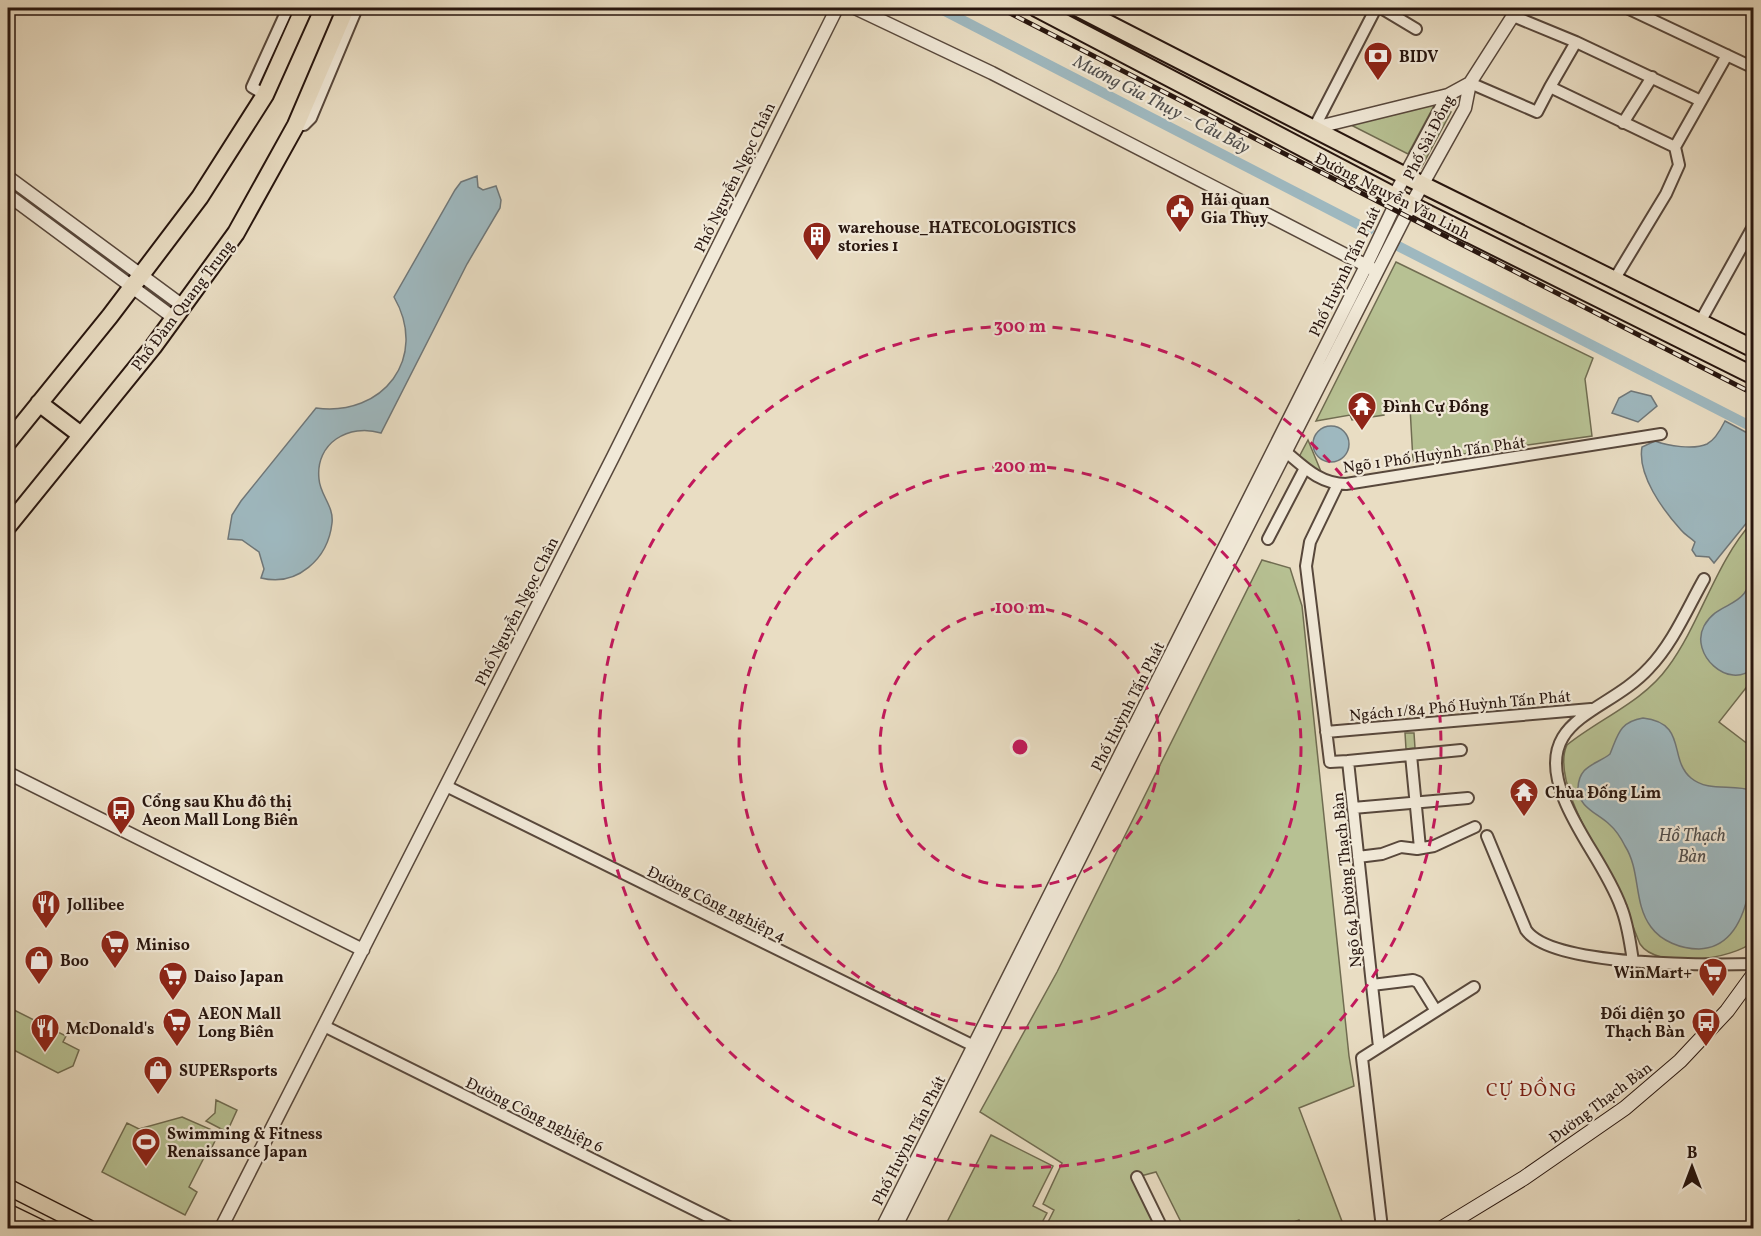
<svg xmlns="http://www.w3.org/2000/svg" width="1761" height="1236" viewBox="0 0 1761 1236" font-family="Vollkorn,serif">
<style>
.green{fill:#b7c193;stroke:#706c51;stroke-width:1.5}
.water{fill:#9eb8bf;stroke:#6f7779;stroke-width:1.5}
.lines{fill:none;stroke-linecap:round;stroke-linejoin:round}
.canal{stroke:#9eb8bf;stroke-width:10}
.minor-casing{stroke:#58483c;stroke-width:14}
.tertiary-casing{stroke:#58483c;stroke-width:15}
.secondary-casing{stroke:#28160f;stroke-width:16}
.primary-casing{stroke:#28160f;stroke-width:18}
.trunk-casing{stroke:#28160f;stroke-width:20}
.minor{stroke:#f1e9d8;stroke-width:10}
.tertiary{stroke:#f1e9d8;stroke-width:12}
.secondary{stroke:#f1e9d8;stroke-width:14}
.primary{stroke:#e9ddc3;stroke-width:15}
.trunk{stroke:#e9ddc3;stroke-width:16}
.rail-casing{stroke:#28160f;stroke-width:5}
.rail{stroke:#f1e9d8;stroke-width:3;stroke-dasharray:9;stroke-linecap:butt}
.ring{fill:none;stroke:#c2185b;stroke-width:3;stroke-dasharray:10 8}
.labels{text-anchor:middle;stroke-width:4.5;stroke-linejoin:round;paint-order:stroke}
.poi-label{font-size:16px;font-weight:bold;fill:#28160f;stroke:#f1e9d8;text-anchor:start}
.street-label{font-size:16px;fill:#28160f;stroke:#f1e9d8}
.water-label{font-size:18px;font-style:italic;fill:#514f4d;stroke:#f1e9d8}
.neighbourhood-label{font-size:18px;letter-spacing:1.5px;fill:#7a1f14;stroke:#f1e9d8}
.centre{fill:#c2185b;stroke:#f1e9d8;stroke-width:3}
.ring-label{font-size:18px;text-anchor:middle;font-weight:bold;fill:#c2185b;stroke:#f1e9d8;stroke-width:4.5;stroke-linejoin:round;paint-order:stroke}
</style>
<rect width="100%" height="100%" fill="#e9ddc3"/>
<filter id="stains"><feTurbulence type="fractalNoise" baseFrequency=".00333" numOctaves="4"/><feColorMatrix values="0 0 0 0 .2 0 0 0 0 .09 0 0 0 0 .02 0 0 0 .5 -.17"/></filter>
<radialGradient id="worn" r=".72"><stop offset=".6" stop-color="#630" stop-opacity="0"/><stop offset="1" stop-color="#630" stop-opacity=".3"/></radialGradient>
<path class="green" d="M1436,102L1408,154L1345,122Z
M1448,109L1451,112L1421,168L1418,167L1417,165Z
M59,221L117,264L116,267L57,224Z
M1396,262L1593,358L1585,379L1592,436L1413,461L1410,407L1401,408L1400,401L1383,403L1384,415L1352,420L1350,415L1316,421Z
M1308,440L1322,474L1299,457Z
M1753,521V679L1719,722L1753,748L1754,941C1733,960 1657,970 1640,944C1633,927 1627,910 1619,893C1603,859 1550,781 1567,745C1599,719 1643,702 1668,667C1701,622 1715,563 1753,521Z
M1262,560L1290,568L1302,606L1349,1056L1354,1086L1299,1108L1343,1224L1335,1228H1303L1299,1220L1280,1228H1184L1156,1172L1137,1177L1162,1228H1045L1054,1210L1043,1204L1062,1163L980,1112L1057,972Z
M1405,733H1414L1415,748L1406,749Z
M8,1007L66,1036L63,1042L79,1050L73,1066L58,1073L8,1047Z
M216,1100L237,1110L227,1132L206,1121L215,1113Z
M182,1117L212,1130L209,1136L216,1139L212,1147L210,1146L189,1187L197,1192L185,1215L102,1172L127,1123L139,1129Z
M991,1135L1053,1166L1033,1206L1047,1213L1039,1228H944Z"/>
<path class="water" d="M477,176L478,187L483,190L496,186L501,200L500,208L467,264L381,433C349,423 315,443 319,479C320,495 334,506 332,523C328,559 297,587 261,578L264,569L259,552L242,540L228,539L232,515L241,501L316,408C383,417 429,358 394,297L455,190L461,182Z
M1631,391L1651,396L1657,406L1638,422L1612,413L1619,398Z
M1725,421L1753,436V515L1714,563L1709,557L1696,556L1692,550L1695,542C1690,537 1685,535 1681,530C1663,510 1637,475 1642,447L1655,441C1668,446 1694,450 1707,444C1715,440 1721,429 1725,421Z
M1313 444a18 18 0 1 1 36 0a18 18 0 1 1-36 0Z
M1753,564V668C1729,691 1689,654 1704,626C1720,597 1750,613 1753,564Z
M1643,718C1688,723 1668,759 1691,778C1709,793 1733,783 1753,791C1754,838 1761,947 1699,949C1681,949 1661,941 1651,927C1633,903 1641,871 1625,846C1621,838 1616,830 1609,824C1597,813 1578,807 1578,788C1579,765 1596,765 1610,754C1618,735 1619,722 1643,718Z"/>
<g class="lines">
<path class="canal" d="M939,8L1369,230
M1398,246L1754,428"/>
<g class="minor-casing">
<path id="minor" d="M1381,8L1416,29
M1627,8L1754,68
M1513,16L1576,42L1701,101
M1470,83L1537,112L1550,87L1675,147
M1550,87L1576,42
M265,95L252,87L288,8
M1623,123L1652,77
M296,125H304L311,118L357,8
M1314,128L1376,8
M1614,280L1666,194L1679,165L1675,147L1727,55
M1700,322L1754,225
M1286,452C1304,467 1320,484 1346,484L1661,434
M1338,484L1310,542L1306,566L1330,762L1348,761
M1268,539L1305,468
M1326,732L1591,709
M1461,750L1348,761L1372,985L1413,980L1418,982L1436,1011L1474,987
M1411,755L1420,848
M446,786L974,1046
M1353,808L1468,798
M1487,836L1526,930C1552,967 1709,965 1754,964
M1358,857L1382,854L1401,847L1417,849L1434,846L1475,827
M1633,961C1630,943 1628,924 1621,907C1607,869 1579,837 1564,799C1531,717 1606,715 1649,668C1673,643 1687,609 1704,579
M1372,985L1379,1047
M324,1026L731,1228
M1137,1177L1162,1228
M1382,1228L1362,1058L1436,1011"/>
</g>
<g class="tertiary-casing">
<path id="tertiary" d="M855,8L992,73L1371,268
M1314,128L1448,95
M8,177L183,306
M8,195L174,318
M8,773L363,950
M221,1228L613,457L837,8
M882,1228L1366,266L1393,209L1394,196L1448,95L1470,83
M895,1228L1134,750L1411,205L1465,108L1470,83L1518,8"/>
</g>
<g class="secondary-casing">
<path id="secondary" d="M1442,1228L1524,1178L1625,1108L1680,1061L1727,1011L1754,974"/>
</g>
<g class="primary-casing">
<path id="primary" d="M8,1187L89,1228
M8,1212L41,1228"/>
</g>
<g class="trunk-casing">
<path id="trunk" d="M1036,8L1421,210L1754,376
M1078,8L1423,185L1754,349
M39,403L81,435
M8,442L110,316L200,197L265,95L304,8
M8,526L153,347L236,233L296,125L346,8"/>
</g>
<use href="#minor" class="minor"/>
<use href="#tertiary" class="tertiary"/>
<use href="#secondary" class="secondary"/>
<use href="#primary" class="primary"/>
<use href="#trunk" class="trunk"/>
<g class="rail-casing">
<path id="rail" d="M1000,8L1754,394"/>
</g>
<use href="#rail" class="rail"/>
</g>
<g class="ring">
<circle cx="1020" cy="747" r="140"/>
<circle cx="1020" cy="747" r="281"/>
<circle cx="1020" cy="747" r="421"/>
</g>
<defs>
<g id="bank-pin" transform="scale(1.5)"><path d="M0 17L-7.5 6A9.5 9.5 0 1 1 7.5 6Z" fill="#8f2418" stroke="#f1e9d8"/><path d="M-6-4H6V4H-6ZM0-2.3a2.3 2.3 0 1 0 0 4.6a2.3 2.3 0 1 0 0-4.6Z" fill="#fff"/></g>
<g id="civic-pin" transform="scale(1.5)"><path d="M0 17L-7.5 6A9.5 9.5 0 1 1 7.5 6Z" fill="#8f2418" stroke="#f1e9d8"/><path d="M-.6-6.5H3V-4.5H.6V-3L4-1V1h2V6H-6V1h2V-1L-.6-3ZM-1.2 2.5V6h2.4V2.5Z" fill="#fff"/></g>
<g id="building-pin" transform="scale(1.5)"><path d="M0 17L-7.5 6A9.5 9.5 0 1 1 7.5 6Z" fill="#8f2418" stroke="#f1e9d8"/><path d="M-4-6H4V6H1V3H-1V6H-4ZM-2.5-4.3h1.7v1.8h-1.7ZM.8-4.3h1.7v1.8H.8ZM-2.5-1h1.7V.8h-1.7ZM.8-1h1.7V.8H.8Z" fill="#fff"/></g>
<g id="temple-pin" transform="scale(1.5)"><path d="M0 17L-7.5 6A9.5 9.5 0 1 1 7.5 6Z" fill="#8f2418" stroke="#f1e9d8"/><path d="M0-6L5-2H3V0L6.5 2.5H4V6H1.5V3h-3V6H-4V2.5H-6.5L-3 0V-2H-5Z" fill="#fff"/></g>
<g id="bus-pin" transform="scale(1.5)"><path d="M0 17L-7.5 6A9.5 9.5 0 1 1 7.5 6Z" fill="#8f2418" stroke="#f1e9d8"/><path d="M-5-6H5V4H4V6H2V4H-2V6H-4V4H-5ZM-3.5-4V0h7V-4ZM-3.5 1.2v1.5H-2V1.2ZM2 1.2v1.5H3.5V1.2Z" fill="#fff"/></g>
<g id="restaurant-pin" transform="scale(1.5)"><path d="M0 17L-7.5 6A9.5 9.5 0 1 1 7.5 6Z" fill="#8f2418" stroke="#f1e9d8"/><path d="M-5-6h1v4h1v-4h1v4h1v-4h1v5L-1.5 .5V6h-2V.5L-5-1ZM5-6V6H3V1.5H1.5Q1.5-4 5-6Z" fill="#fff"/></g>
<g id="supermarket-pin" transform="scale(1.5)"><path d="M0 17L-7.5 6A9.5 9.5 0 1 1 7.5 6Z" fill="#8f2418" stroke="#f1e9d8"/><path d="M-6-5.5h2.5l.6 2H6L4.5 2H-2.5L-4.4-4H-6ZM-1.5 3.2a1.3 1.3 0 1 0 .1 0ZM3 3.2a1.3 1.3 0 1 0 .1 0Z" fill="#fff"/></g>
<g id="shop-pin" transform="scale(1.5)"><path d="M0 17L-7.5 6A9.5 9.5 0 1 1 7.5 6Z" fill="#8f2418" stroke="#f1e9d8"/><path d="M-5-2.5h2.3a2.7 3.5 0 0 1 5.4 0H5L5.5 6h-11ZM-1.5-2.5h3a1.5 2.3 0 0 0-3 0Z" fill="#fff"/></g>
<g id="stadium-pin" transform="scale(1.5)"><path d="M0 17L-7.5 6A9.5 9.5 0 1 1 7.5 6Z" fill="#8f2418" stroke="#f1e9d8"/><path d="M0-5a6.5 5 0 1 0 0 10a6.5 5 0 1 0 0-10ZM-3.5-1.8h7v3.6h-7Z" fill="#fff"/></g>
</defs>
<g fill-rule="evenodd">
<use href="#bank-pin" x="1378" y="56"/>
<use href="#civic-pin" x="1180" y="208"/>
<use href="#building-pin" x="817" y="236"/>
<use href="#temple-pin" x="1362" y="406"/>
<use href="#temple-pin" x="1524" y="792"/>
<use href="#bus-pin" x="121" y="810"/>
<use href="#restaurant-pin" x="46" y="904"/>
<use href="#supermarket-pin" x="115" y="944"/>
<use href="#shop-pin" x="39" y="960"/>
<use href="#supermarket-pin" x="1713" y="972"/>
<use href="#supermarket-pin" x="173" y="976"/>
<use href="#supermarket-pin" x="177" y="1022"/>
<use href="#bus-pin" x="1706" y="1022"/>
<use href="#restaurant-pin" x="45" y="1028"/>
<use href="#shop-pin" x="158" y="1070"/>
<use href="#stadium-pin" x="146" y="1142"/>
</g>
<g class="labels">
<g class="poi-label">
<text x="1399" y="62">BIDV</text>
<text x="1201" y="205">Hải quan<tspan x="1201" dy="18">Gia Thụy</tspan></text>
<text x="838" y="233">warehouse_HATECOLOGISTICS<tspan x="838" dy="18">stories 1</tspan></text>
<text x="1383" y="412">Đình Cự Đồng</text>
<text x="1545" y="798">Chùa Đống Lim</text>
<text x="142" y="807">Cổng sau Khu đô thị<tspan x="142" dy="18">Aeon Mall Long Biên</tspan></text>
<text x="67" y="910">Jollibee</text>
<text x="136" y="950">Miniso</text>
<text x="60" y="966">Boo</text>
<text x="1692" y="978" text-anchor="end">WinMart+</text>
<text x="194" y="982">Daiso Japan</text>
<text x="198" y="1019">AEON Mall<tspan x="198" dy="18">Long Biên</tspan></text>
<text x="1685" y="1019" text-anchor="end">Đối diện 30<tspan x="1685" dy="18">Thạch Bàn</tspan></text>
<text x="66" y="1034">McDonald's</text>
<text x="179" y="1076">SUPERsports</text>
<text x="167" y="1139">Swimming &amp; Fitness<tspan x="167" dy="18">Renaissance Japan</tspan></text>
</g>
<g class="street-label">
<text transform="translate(1428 137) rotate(-63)" y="6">Phố Sài Đồng</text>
<text transform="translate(734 177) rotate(-64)" y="6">Phố Nguyễn Ngọc Chân</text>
<text transform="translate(1393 195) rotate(27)" y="6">Đường Nguyễn Văn Linh</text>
<text transform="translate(1344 271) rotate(-64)" y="6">Phố Huỳnh Tấn Phát</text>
<text transform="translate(182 305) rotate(-53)" y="6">Phố Đàm Quang Trung</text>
<text transform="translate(1434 454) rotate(-8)" y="6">Ngõ 1 Phố Huỳnh Tấn Phát</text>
<text transform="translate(516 611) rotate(-63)" y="6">Phố Nguyễn Ngọc Chân</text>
<text transform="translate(1460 705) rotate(-5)" y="6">Ngách 1/84 Phố Huỳnh Tấn Phát</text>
<text transform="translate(1127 706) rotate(-63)" y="6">Phố Huỳnh Tấn Phát</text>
<text transform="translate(1346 880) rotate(-96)" y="6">Ngõ 64 Đường Thạch Bàn</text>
<text transform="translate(717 903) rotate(26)" y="6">Đường Công nghiệp 4</text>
<text transform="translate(1600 1102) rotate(-37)" y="6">Đường Thạch Bàn</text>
<text transform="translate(535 1114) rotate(26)" y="6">Đường Công nghiệp 6</text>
<text transform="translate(908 1140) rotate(-63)" y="6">Phố Huỳnh Tấn Phát</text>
</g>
<g class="water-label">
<text transform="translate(1162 104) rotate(27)" y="6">Mương Gia Thụy – Cầu Bây</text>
<text x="1692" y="841">Hồ Thạch<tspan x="1692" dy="21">Bàn</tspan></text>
</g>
<g class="neighbourhood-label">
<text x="1532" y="1096">CỰ ĐỒNG</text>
</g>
</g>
<circle cx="1020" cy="747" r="9" class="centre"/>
<g class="ring-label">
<text x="1020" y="332">300 m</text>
<text x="1020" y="472">200 m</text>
<text x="1020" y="613">100 m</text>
</g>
<rect width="1761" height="1236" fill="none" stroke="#e9ddc3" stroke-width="30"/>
<rect x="9" y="9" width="1743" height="1218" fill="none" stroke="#28160f" stroke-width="3"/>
<rect x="15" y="15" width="1731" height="1206" fill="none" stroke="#28160f" stroke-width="1.5"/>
<g transform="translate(1692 1167)" stroke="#f1e9d8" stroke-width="4.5" paint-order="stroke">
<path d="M0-4.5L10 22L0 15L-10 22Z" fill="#28160f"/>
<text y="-9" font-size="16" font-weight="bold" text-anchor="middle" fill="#28160f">B</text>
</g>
<rect width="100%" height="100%" filter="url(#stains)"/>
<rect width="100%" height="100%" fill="url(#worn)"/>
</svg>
